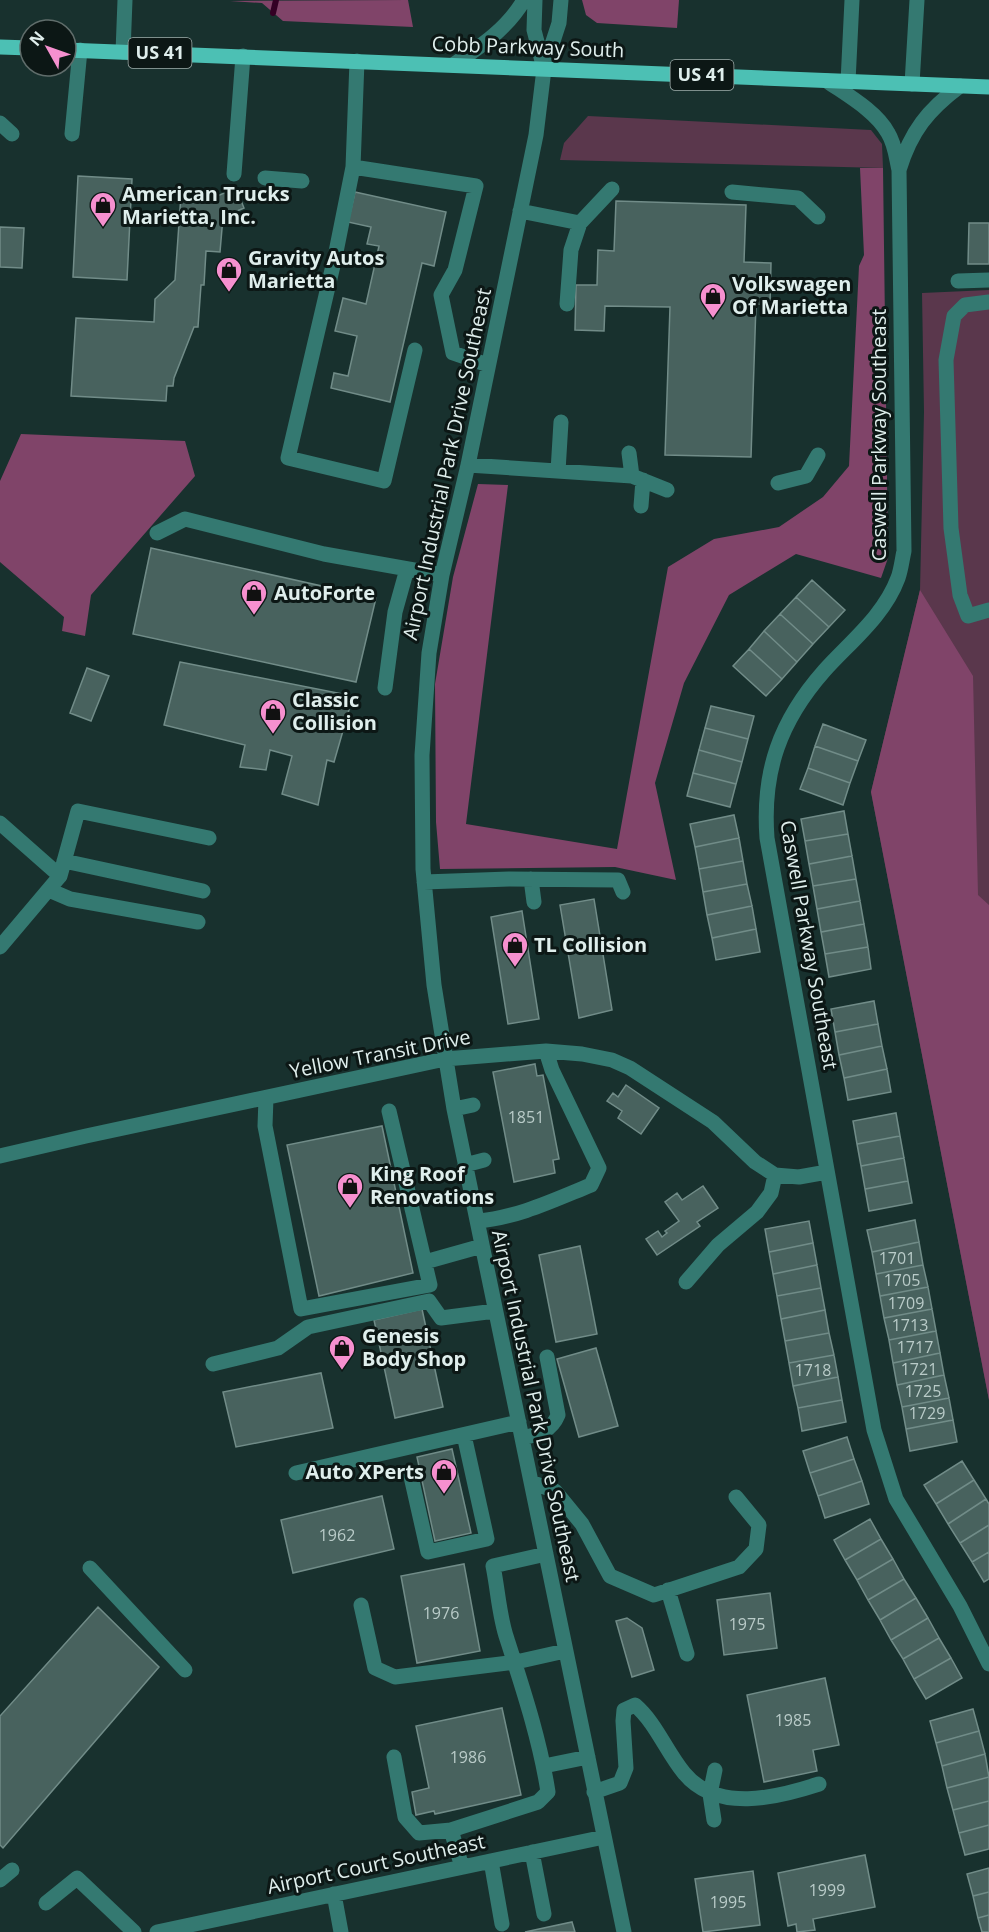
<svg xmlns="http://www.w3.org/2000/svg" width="989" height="1932" viewBox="0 0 989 1932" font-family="'Open Sans',sans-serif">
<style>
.green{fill:#5a374c}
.forest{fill:#804469}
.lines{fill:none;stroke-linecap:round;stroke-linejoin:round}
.stream{stroke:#330024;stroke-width:6}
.building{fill:#48625e;stroke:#718c88;stroke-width:1.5}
.minor{stroke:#347971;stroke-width:15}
.major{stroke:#4cc0b4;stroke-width:15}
.labels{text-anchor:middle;stroke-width:6;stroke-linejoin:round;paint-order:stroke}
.number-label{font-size:16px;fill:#b9cbc8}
.shield{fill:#0c1715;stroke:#a0aeac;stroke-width:1.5}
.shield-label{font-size:18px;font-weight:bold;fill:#dfeeec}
.street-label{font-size:20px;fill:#dfeeec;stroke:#0c1715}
.poi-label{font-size:20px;font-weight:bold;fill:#dfeeec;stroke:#0c1715;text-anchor:start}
</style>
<rect width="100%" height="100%" fill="#18312e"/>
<path class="green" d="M588,116L871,130L882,144L883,168L560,160L564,143Z
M989,290V1400L871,792L920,590L924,412L922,293Z"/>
<path class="forest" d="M408,0L413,27L283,21L262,3L230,1Z
M582,0H679L677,28L597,23L586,15Z
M860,168H883L888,558L881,578L796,554L729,595L684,683L655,783L676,880L615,867L440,869L436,822L435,684L453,577L478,484L508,485L466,824L617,849L668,567L714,539L779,527L823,497L849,466L859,266L864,255Z
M21,434L185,441L195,476L91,595L85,636L62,631L64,617L0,562V481Z
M920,590L973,676L978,895L989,905V1400L871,792Z"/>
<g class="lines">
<path class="stream" d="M273,13L276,0"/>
</g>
<path class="building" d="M78,176L132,179L127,280L73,277Z
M236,188L244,208L223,217L220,252L206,251L204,285H201L198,327H194L174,378L173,386H167L166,401L71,396L76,318L154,322L155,299L175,280L181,195L215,197Z
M355,192L446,212L434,266L422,263L390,402L331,388L334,373L348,376L357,336L335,331L343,298L366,304L379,246L367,244L371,227L348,222Z
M616,201L746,205L744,262L771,263L770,305L756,304L751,457L665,455L670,307L605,306L604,331L575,330L576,285H597L598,250L614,251Z
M969,223H989V264H968Z
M0,227L24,228L22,268L0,267Z
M151,548L376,598L356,682L133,634Z
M812,580L845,610L829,627L796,597Z
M796,597L829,627L813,644L780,614Z
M780,614L813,644L797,662L764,631Z
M764,631L797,662L782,679L749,649Z
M749,649L782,679L766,696L733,666Z
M180,662L353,696L334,762L327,760L318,805L282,794L292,756L270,750L266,770L240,767L245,745L164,725Z
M87,668L109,676L91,721L70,713Z
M711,706L754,716L748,739L705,728Z
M823,724L866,740L858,761L815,746Z
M705,728L748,739L742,762L699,750Z
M815,746L858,761L850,783L808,768Z
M699,750L742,762L736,784L693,773Z
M808,768L850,783L843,805L800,789Z
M693,773L736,784L730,807L687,796Z
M844,811L848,834L805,841L801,819Z
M734,815L739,838L695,847L690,824Z
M848,834L852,856L809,864L805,841Z
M739,838L743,861L699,869L695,847Z
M852,856L856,879L813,886L809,864Z
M743,861L747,884L703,892L699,869Z
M856,879L860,901L817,909L813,886Z
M747,884L752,906L707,915L703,892Z
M594,899L612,1010L579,1018L560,905Z
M860,901L864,924L821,932L817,909Z
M752,906L756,929L712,938L707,915Z
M522,911L539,1019L508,1024L491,917Z
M864,924L868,947L825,954L821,932Z
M756,929L760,952L716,960L712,938Z
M868,947L871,969L829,977L825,954Z
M874,1001L878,1024L835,1032L831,1009Z
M878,1024L882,1046L839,1055L835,1032Z
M882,1046L887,1069L844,1078L839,1055Z
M535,1064L537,1076L543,1075L559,1159L553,1160L555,1173L514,1182L493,1072Z
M887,1069L891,1092L848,1100L844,1078Z
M626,1085L659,1108L641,1134L618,1118L622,1111L607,1101L613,1093L618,1097Z
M896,1113L900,1136L857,1144L853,1121Z
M382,1126L413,1273L319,1296L287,1145Z
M900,1136L904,1158L861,1166L857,1144Z
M904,1158L908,1181L865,1189L861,1166Z
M908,1181L912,1203L869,1211L865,1189Z
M703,1186L718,1208L697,1222L700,1226L657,1255L646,1239L658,1231L662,1237L667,1233L665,1231L679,1221L665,1202L677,1193L682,1200Z
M915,1220L919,1242L872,1252L867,1230Z
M809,1221L813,1243L769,1252L765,1229Z
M919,1242L923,1265L876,1274L872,1252Z
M813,1243L817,1265L773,1274L769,1252Z
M580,1246L597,1334L556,1342L539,1255Z
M817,1265L821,1288L777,1296L773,1274Z
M923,1265L928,1287L880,1296L876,1274Z
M928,1287L932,1309L884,1318L880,1296Z
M821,1288L825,1310L781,1319L777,1296Z
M422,1309L443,1407L395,1418L374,1320Z
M932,1309L936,1331L889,1340L884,1318Z
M825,1310L829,1333L785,1341L781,1319Z
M936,1331L940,1353L893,1363L889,1340Z
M829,1333L834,1355L789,1363L785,1341Z
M596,1348L618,1426L579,1437L557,1359Z
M940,1353L944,1375L897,1385L893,1363Z
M834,1355L838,1377L793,1386L789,1363Z
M321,1373L333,1428L236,1447L223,1392Z
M944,1375L949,1398L902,1407L897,1385Z
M838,1377L842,1400L798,1408L793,1386Z
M949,1398L953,1420L906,1429L902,1407Z
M842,1400L846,1422L802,1431L798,1408Z
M953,1420L957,1442L910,1451L906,1429Z
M847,1437L854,1459L810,1473L803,1451Z
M452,1449L471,1533L435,1541L417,1457Z
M854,1459L862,1481L818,1496L810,1473Z
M962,1461L974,1480L936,1504L924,1485Z
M974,1480L986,1499L948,1524L936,1504Z
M862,1481L869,1504L825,1518L818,1496Z
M382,1496L394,1549L293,1573L281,1520Z
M986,1499L989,1504V1525L960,1543L948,1524Z
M870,1519L881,1539L845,1560L834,1540Z
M989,1525V1552L972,1562L960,1543Z
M881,1539L893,1559L857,1580L845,1560Z
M989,1552V1579L984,1582L972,1562Z
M893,1559L904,1579L868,1600L857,1580Z
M464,1564L480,1651L417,1663L401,1576Z
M904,1579L916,1598L880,1620L868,1600Z
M770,1593L777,1648L724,1655L717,1600Z
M916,1598L928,1618L891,1640L880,1620Z
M98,1607L159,1667L3,1848L0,1845V1716Z
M627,1618L642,1628L654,1670L632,1677L616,1621Z
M928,1618L939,1638L903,1659L891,1640Z
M939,1638L951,1658L914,1679L903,1659Z
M951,1658L962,1678L926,1699L914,1679Z
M825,1678L839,1745L813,1750L817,1771L764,1782L747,1695Z
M502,1708L521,1795L435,1814L434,1811L416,1815L412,1792L429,1788L416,1726Z
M973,1709L979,1731L936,1743L930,1721Z
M979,1731L985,1754L942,1766L936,1743Z
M985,1754L989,1777L947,1788L942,1766Z
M989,1777V1801L953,1810L947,1788Z
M989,1801V1825L959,1833L953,1810Z
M989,1825V1849L965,1855L959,1833Z
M865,1855L875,1907L813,1919L815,1930L797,1932L796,1924L788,1926L778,1873Z
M989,1868V1892L973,1896L967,1874Z
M753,1871L760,1925L703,1932L695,1879Z
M989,1892V1915L978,1918L973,1896Z
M989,1915V1932H982L978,1918Z
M572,1922L575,1932H525Z"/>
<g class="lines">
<path class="minor" d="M535,0L534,30L544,69
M561,0L559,23L544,69L536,135L468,465L442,575L429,653L422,755L423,869L434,985L454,1109L624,1932
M123,52L125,0
M357,61L353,167L476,186L455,270L441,295L453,353L488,365
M453,65C481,46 507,29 524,0
M827,81C847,95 876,111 888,133C895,144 896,157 899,170L904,551C902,560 901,570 898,578C884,616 850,642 824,671C780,721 762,771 767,838L874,1430L896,1499L960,1606L989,1664
M848,82L852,0
M912,84L917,0
M0,123L12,134
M72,134L80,50
M353,167L335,257L288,458L384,481L415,350
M899,170C911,131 928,110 960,86
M234,174L243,56
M265,178L302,181
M732,192L798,198L818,217
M520,211L580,223
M958,281L989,280
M989,302L965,305L954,316L946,360L951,528L960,595L968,616L989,610
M567,304L571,250L580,223L612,189
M629,453L632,476
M468,465L632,476L667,490
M558,471L561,422
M778,483L806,476L818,455
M641,506L643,480
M157,533L185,519L324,554L442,575
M385,688L395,612L407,569
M0,823L60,876L0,947
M64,861L203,891
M60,876L78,811L209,838
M531,879L534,902
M424,882L509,879L618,880L623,892
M49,890L70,899L198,922
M266,1098L265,1126L301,1309L430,1285L389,1111
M454,1109L473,1105
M0,1156L86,1136L445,1059L546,1051L582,1054L612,1060L630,1068L713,1122L755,1162L775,1175L799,1177L827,1172
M465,1165L484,1160
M477,1221C517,1218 554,1200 591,1185L599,1168L552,1070L546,1051
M425,1262L482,1246
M686,1282L718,1245L757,1212L771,1193L775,1175
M213,1364L278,1348L308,1327L429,1301L441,1318L495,1311
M522,1438C538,1434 551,1432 558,1415L547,1357
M410,1472L428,1552L487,1539L464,1435
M296,1473L519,1422
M531,1482L555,1491L582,1524L610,1576L654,1595L739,1567L756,1549L759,1525L736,1497
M90,1568L185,1670
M668,1590L687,1654
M361,1605L375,1668L395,1677L516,1662L565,1651
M394,1757L405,1817L419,1833L451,1830
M544,1766L588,1757
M594,1792L620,1783L626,1768L623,1721L624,1710L635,1705C656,1723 666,1751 684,1773C717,1813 776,1798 819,1784
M714,1820L710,1794L715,1770
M532,1852L544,1914
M491,1861L502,1924
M462,1867L451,1830L538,1802L548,1792C540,1740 523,1689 507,1639C499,1616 498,1590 493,1566L546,1554
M0,1880L12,1870
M334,1894L341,1932
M46,1903L77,1878L134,1932
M157,1932L604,1837"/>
<path class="major" d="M0,47L30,48
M66,50L989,87"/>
</g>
<defs>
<g id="shop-pin" transform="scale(1.35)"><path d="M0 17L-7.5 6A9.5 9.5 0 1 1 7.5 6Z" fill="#f690cf" stroke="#0c1715"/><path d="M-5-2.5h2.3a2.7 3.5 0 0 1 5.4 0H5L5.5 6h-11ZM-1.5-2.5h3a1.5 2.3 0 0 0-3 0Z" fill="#111"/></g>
</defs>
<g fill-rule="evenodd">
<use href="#shop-pin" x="103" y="205"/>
<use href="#shop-pin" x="229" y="270"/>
<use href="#shop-pin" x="713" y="296"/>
<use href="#shop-pin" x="254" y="593"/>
<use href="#shop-pin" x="273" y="712"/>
<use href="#shop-pin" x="515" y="945"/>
<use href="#shop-pin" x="350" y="1186"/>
<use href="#shop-pin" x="342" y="1348"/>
<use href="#shop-pin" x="444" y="1472"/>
</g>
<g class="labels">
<g class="number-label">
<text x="526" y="1123">1851</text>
<text x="897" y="1264">1701</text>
<text x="902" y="1286">1705</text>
<text x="906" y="1309">1709</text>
<text x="910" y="1331">1713</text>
<text x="915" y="1353">1717</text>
<text x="919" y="1375">1721</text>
<text x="813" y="1376">1718</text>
<text x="923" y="1397">1725</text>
<text x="927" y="1419">1729</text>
<text x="337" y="1541">1962</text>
<text x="441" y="1619">1976</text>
<text x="747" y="1630">1975</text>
<text x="793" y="1726">1985</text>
<text x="468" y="1763">1986</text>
<text x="827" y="1896">1999</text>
<text x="728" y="1908">1995</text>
</g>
<g class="shield">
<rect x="128.5" y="38" width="63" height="30" rx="4.5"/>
<rect x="670.5" y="60" width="63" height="30" rx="4.5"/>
</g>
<g class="shield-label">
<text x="160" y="59">US 41</text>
<text x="702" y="81">US 41</text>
</g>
<g class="street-label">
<text transform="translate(528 47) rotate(2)" y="7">Cobb Parkway South</text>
<text transform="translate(879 435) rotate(-90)" y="7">Caswell Parkway Southeast</text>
<text transform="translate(447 464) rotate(-78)" y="7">Airport Industrial Park Drive Southeast</text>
<text transform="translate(809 945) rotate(80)" y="7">Caswell Parkway Southeast</text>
<text transform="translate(380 1054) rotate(-11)" y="7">Yellow Transit Drive</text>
<text transform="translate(536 1406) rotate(78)" y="7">Airport Industrial Park Drive Southeast</text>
<text transform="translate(376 1864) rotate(-12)" y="7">Airport Court Southeast</text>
</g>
<g class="poi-label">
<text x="122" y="201">American Trucks<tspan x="122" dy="23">Marietta, Inc.</tspan></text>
<text x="248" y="265">Gravity Autos<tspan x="248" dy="23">Marietta</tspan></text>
<text x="732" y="291">Volkswagen<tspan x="732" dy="23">Of Marietta</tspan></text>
<text x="274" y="600">AutoForte</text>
<text x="292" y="707">Classic<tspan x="292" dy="23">Collision</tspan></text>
<text x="534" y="952">TL Collision</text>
<text x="370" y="1181">King Roof<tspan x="370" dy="23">Renovations</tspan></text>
<text x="362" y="1343">Genesis<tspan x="362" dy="23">Body Shop</tspan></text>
<text x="424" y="1479" text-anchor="end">Auto XPerts</text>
</g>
</g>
<g transform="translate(48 48) rotate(310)"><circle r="28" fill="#0c1715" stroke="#606d6b" stroke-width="1.5"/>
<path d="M0-4.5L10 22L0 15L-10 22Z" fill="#f690cf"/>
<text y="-9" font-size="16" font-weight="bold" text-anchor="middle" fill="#dfeeec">N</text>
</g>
</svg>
